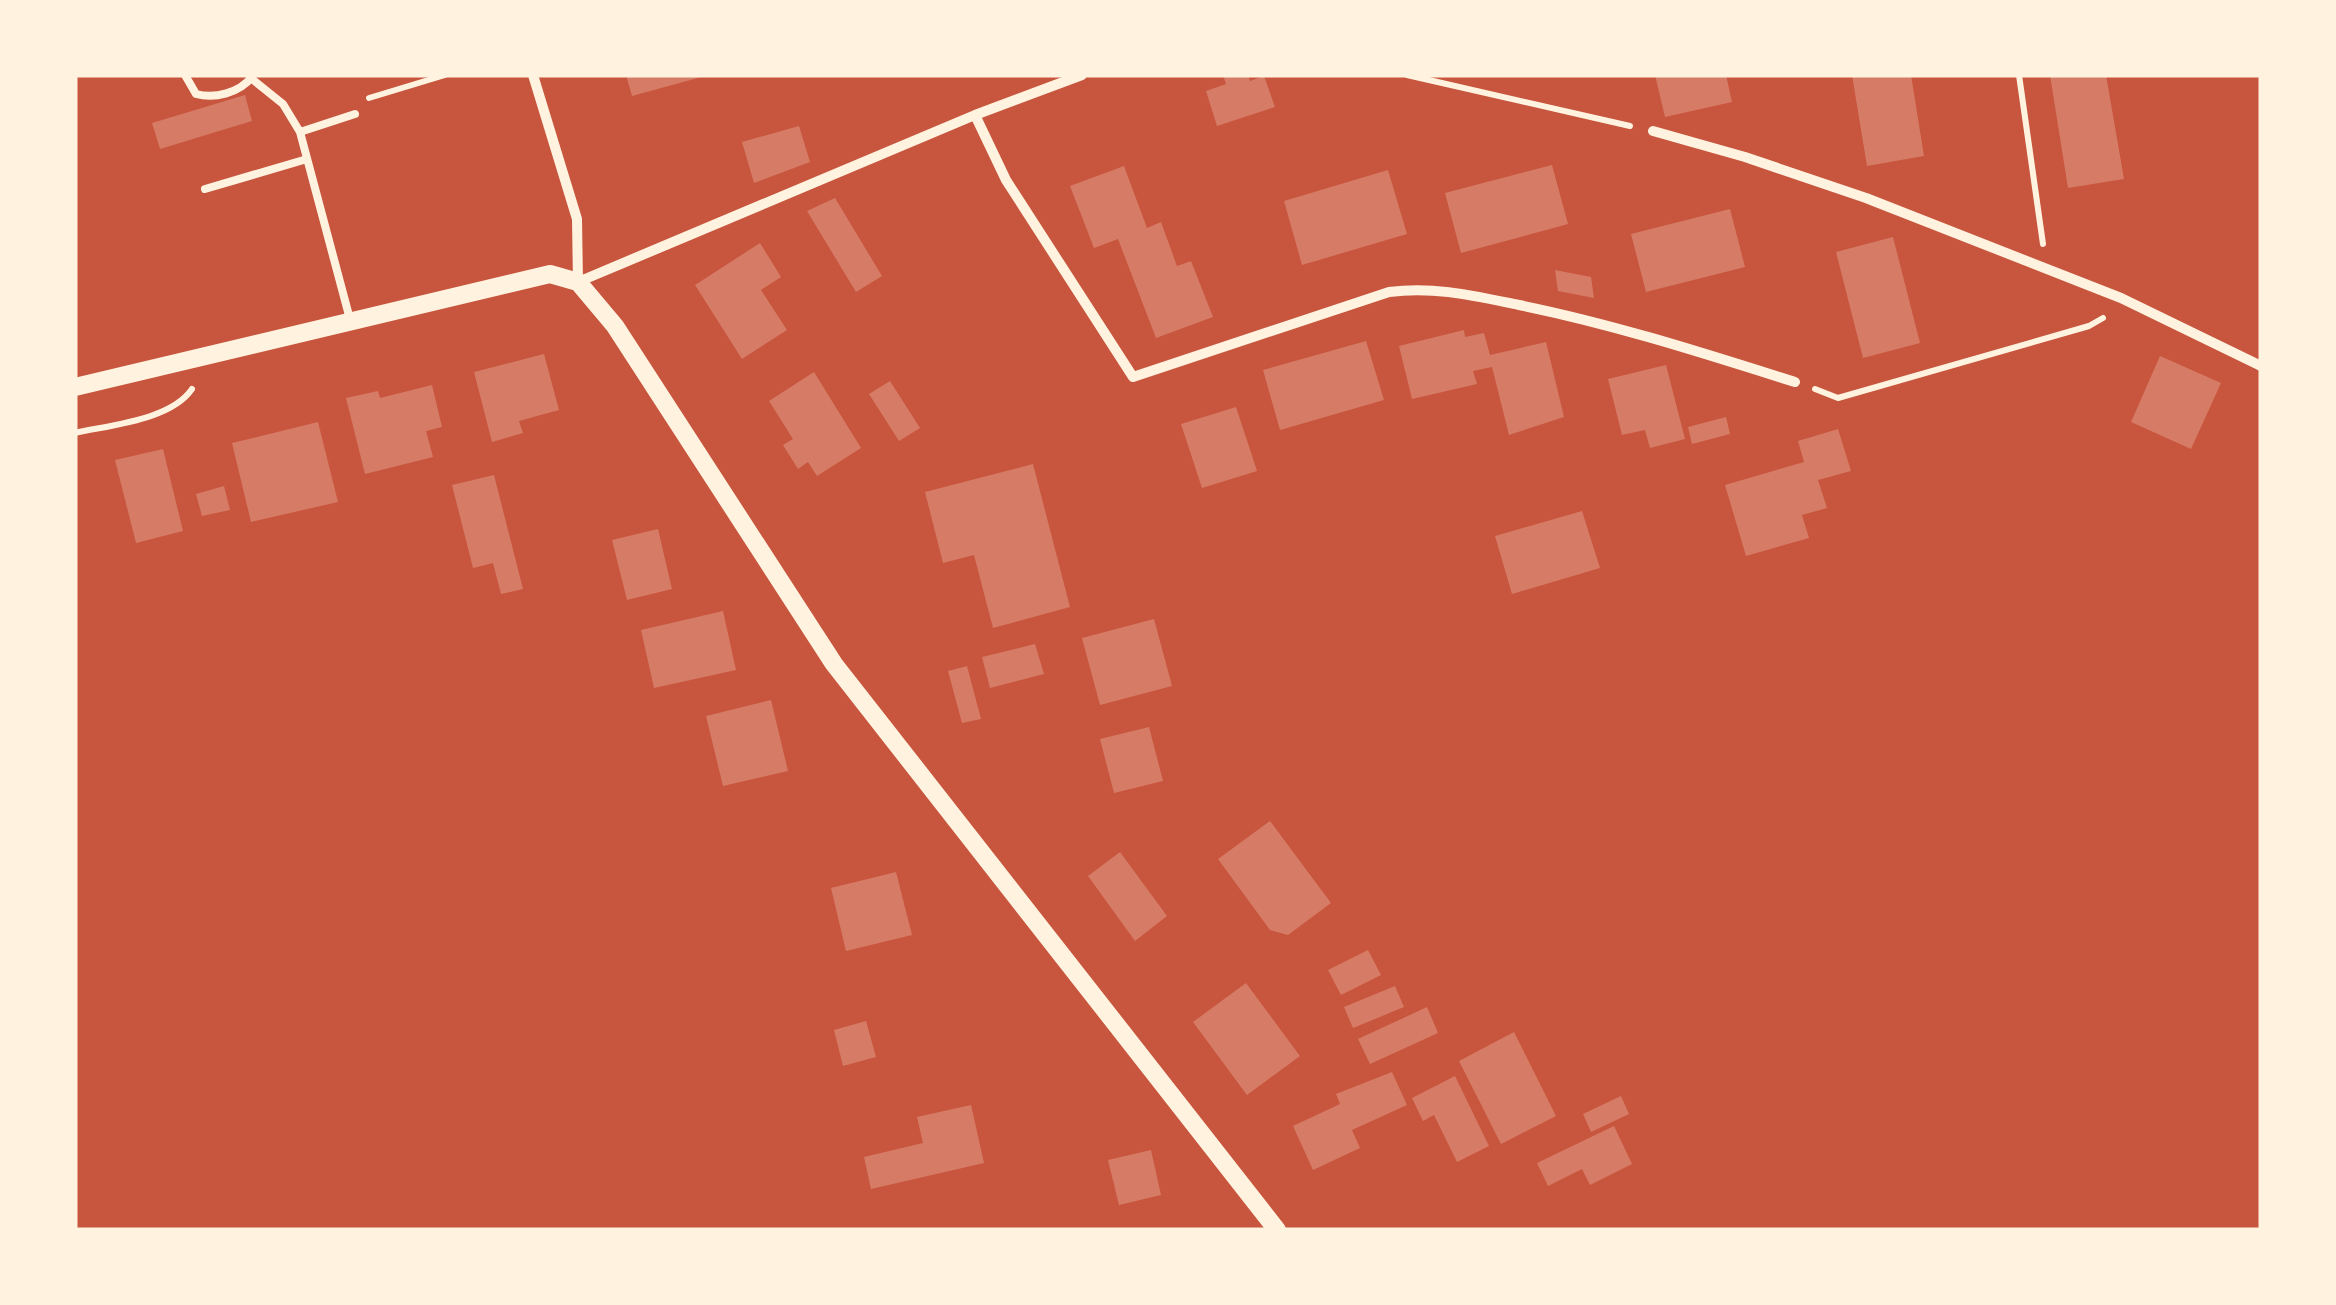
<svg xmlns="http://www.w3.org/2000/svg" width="2336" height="1305" viewBox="0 0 2336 1305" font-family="'Sofia Sans Condensed',sans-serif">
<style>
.building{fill:#d67c66}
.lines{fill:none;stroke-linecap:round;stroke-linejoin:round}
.path{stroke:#fff3e0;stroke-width:6}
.service{stroke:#fff3e0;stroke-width:8}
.minor{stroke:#fff3e0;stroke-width:10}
.tertiary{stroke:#fff3e0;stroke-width:18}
</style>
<rect width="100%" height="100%" fill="#c8553d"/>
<path class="building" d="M626,75H705V76L632,96Z
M1223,75H1248L1250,81L1264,76L1275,107L1217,126L1206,91L1226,84Z
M1655,75H1726L1732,102L1665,117Z
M1852,75H1911L1924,156L1867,166Z
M2050,75H2106L2124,179L2068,188Z
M245,95L252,121L160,149L152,123Z
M799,126L810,162L754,183L742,142Z
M1552,165L1568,224L1461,253L1445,193Z
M1124,166L1147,228L1161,222L1177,266L1191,261L1213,317L1156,338L1118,239L1094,248L1070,186Z
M1388,170L1407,234L1302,265L1284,201Z
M835,198L882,276L856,292L807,211Z
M1730,209L1745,267L1646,292L1631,234Z
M1893,237L1920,343L1863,358L1836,252Z
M760,243L781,277L761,290L787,330L742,359L695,285Z
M1555,270L1591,277L1594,298L1558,291Z
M1464,330L1465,337L1484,333L1490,355L1546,342L1564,417L1509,435L1492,367L1473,371L1477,384L1412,399L1399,346Z
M1366,341L1384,400L1280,430L1263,370Z
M544,354L559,410L519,421L523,433L492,442L474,372Z
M2160,356L2221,383L2191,449L2131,422Z
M1666,365L1685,439L1650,448L1645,430L1622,435L1608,379Z
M814,372L861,448L817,476L808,462L798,469L783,445L793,439L769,401Z
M890,381L920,428L899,441L869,394Z
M432,385L442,427L426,431L433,457L365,474L346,398L378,391L380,398Z
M1236,407L1257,471L1202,488L1181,424Z
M1726,417L1730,434L1692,444L1688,427Z
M318,422L338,502L251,522L232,443Z
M1838,429L1851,471L1818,480L1827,508L1802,515L1809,538L1746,556L1725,485L1804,462L1798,441Z
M163,449L183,531L136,543L115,460Z
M1033,464L1070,607L993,628L974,555L943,563L925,492Z
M494,475L523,589L501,594L493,563L473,568L452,485Z
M224,486L230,510L202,516L196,494Z
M1582,511L1600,568L1512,594L1495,536Z
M658,529L672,589L627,600L612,540Z
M723,611L736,670L654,688L641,630Z
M1154,619L1172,686L1100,705L1082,638Z
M1035,644L1044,674L990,688L982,657Z
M967,666L981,719L962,723L948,671Z
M771,700L788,771L723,786L706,716Z
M1149,727L1163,781L1114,793L1100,739Z
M1270,821L1331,903L1288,935L1270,930L1218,859Z
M1120,852L1167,916L1135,941L1088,876Z
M896,872L912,935L846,951L831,888Z
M1368,950L1381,975L1341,995L1328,970Z
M1246,983L1300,1056L1247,1095L1193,1022Z
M1395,986L1404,1007L1353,1028L1344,1007Z
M1427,1007L1438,1033L1370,1064L1358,1039Z
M866,1021L876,1057L843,1066L834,1030Z
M1514,1032L1556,1116L1501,1144L1459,1061Z
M1392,1072L1407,1105L1352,1130L1360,1148L1313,1170L1293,1126L1340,1104L1336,1094Z
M1455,1076L1489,1146L1457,1162L1434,1115L1423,1121L1412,1098Z
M1621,1096L1629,1114L1591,1132L1583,1114Z
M971,1105L984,1163L871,1189L864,1157L923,1143L917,1117Z
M1614,1126L1632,1164L1590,1185L1582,1169L1548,1186L1537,1163Z
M1151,1150L1161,1195L1119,1205L1108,1160Z"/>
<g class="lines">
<path class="path" d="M1407,75L1630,126
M2019,75L2043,244
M369,98L445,75
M1815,389L1838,398L2089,326L2103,318
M75,433C110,425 171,420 192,389"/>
<path class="service" d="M185,75L196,94C215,99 239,93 252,77
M252,79L283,104L300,132L351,323
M300,132L355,114
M205,189L307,159"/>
<path class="minor" d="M533,75L577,219L578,282L975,115L1082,75
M975,115L1006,180L1133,377L1389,292C1435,286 1475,296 1519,305C1613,324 1703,353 1795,382
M1653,131L1745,157L1866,198L2121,298L2261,366"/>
<path class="tertiary" d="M75,387L550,274L578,282L615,326L834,664L1277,1230"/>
</g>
<rect width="2336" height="1305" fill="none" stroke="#fff3e0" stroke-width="155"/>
</svg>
